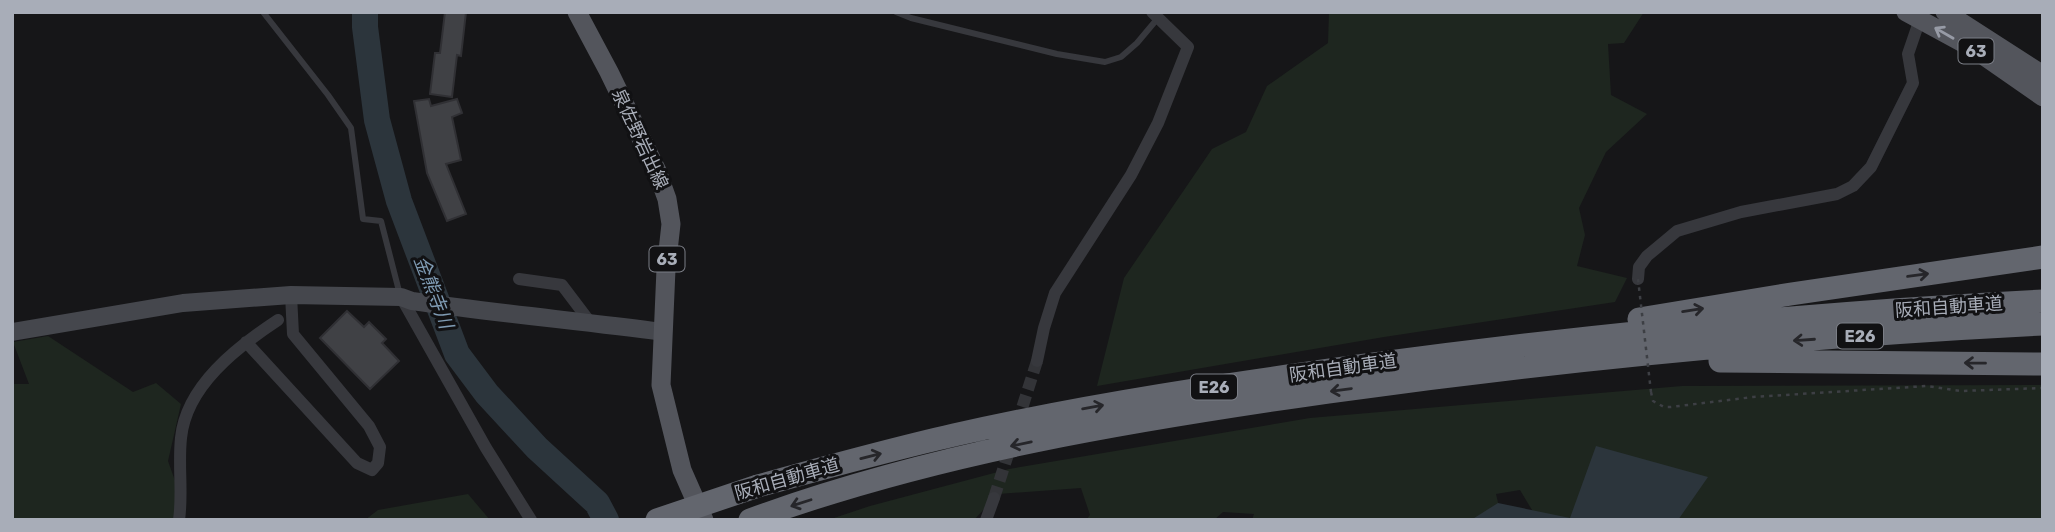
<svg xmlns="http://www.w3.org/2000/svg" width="2055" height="532" viewBox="0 0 2055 532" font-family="Rubik,'Noto Sans JP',sans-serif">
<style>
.green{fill:#1e261f}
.water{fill:#2c353c}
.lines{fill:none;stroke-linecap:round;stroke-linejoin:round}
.river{stroke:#2c353c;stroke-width:26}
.building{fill:#404145;stroke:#303034;stroke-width:2}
.street-tunnel{stroke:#333438;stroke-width:12;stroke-dasharray:12 6;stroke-linecap:butt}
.path{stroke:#3d3f44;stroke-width:2.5;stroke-dasharray:3.5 5;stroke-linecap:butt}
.lane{stroke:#37383d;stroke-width:6}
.street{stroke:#37383d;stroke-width:12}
.secondary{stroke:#45474d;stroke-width:18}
.primary{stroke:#53555c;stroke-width:19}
.highway{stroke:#63666e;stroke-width:23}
.path-bridge{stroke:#3d3f44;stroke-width:2.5;stroke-dasharray:3.5 5;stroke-linecap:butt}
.highway-bridge{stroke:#63666e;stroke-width:23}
.oneway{stroke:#979ba6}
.oneway2{stroke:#26262a}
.labels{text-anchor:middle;stroke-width:6;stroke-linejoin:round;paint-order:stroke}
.shield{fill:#111113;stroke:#7b7e86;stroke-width:2}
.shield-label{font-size:16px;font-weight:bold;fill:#a8adb8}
.street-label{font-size:18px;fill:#a8adb8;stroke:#111113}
.water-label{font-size:19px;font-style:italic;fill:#7f9bb3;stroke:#111113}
</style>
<rect width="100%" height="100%" fill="#161618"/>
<path class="green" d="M1329,12H1644L1624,43L1608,44L1611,95L1647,114L1606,152L1579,208L1585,235L1577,266L1627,278L1615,302L1384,337L1097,386L1124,278L1212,149L1246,132L1267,86L1328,43Z
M48,336L133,392L156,383L181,404L168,461L179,492L175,520H12V384H29L13,342Z
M2043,385V520H1538L1520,490L1496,494L1502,520H1252L1254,514L1223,512L1214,520H1086L1090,515L1081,488L998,494L974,520H828L870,506L1009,469L1310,418L1682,386Z
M468,494L490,520H365L378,510Z"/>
<path class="water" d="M1596,446L1708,477L1678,520H1471L1498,503L1570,518Z"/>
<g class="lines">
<path class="river" d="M365,12V27L377,120L399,201L457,354L487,394L537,448L597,503L606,520"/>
</g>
<path class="building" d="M445,12H466L461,56L457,55L452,97L430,94L435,53H440Z
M429,99L431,106L457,99L462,113L452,117L461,160L446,164L466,214L447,221L427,173L414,101Z
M347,311L364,327L369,322L386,339L382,343L399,361L370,389L320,338Z"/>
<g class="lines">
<path class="street-tunnel" d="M1017,424L1037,361
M994,498L1011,445"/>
<path class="path" d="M1651,392L1653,401L1664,407H1671L1753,397L1927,386L1961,391L2043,388"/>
<path class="lane" d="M263,12L328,95L351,128L363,219L381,221L400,295
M896,12L911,18L1057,54L1105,62L1121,57L1137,43L1158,18"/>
<path class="street" d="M519,279L562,285L590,322
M1638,279L1639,267L1647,256L1677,231L1741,212L1837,194L1853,186L1871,167L1913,83L1908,54L1920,19
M401,297L486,448L531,520
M246,342L357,463L372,470L378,463L380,447L369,426L293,334L291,295
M1037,361L1044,328L1055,293L1131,175L1158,123L1188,47L1152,12
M179,520C183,493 178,466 181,438C186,386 237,347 278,320
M986,520L994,498"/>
<path class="secondary" d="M12,332L183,303L291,295L401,297L412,301C495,313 579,321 663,332"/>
<path class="primary" d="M577,12L609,72L657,171L667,199L671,224L666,269L661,385L682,470L704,520
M1906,12L1974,49L2043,97
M1945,12L2043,75"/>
<path class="highway" d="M1639,319L1791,294L2043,257
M1720,361L2043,364
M758,486C823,468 888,450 954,435C1090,404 1228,384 1366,365C1590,335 1817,312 2043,301
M750,520C936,452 1132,420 1328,392C1565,359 1804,336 2043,324"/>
<path class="path-bridge" d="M1638,279L1651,392"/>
<path class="highway-bridge" d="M657,520L758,486"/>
</g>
<defs><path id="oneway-shaft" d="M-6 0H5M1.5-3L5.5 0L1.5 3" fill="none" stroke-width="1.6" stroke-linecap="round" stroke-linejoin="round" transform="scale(1.75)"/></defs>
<use class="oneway" href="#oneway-shaft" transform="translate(1944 33) rotate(-150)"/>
<g class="oneway2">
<use href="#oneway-shaft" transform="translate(1918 275) rotate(-8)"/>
<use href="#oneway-shaft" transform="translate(1693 310) rotate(-9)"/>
<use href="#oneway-shaft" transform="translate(1804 340) rotate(176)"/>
<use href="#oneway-shaft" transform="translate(1975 363) rotate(-179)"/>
<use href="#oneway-shaft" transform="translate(1341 390) rotate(172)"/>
<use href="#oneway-shaft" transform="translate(1093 407) rotate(-10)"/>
<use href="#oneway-shaft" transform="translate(1021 444) rotate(168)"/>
<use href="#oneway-shaft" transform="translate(871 456) rotate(-14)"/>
<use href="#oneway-shaft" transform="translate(801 503) rotate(162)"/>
</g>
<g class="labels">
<g class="shield">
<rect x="1958.5" y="38.5" width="35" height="25" rx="5"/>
<rect x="649.5" y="246.5" width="35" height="25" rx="5"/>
<rect x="1837" y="323.5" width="46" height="25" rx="5"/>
<rect x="1191" y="374.5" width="46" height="25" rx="5"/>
</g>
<g class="shield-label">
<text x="1976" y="57">63</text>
<text x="667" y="265">63</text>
<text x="1860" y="342">E26</text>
<text x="1214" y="393">E26</text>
</g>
<g class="street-label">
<text transform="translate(640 139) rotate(65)" y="6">泉佐野岩出線</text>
<text transform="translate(1949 307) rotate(-4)" y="6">阪和自動車道</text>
<text transform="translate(1343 368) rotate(-8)" y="6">阪和自動車道</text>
<text transform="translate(787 479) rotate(-16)" y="6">阪和自動車道</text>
</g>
<g class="water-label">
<text transform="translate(434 292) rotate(69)" y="7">金熊寺川</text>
</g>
</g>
<rect width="2055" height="532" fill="none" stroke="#a8adb8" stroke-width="28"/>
</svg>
